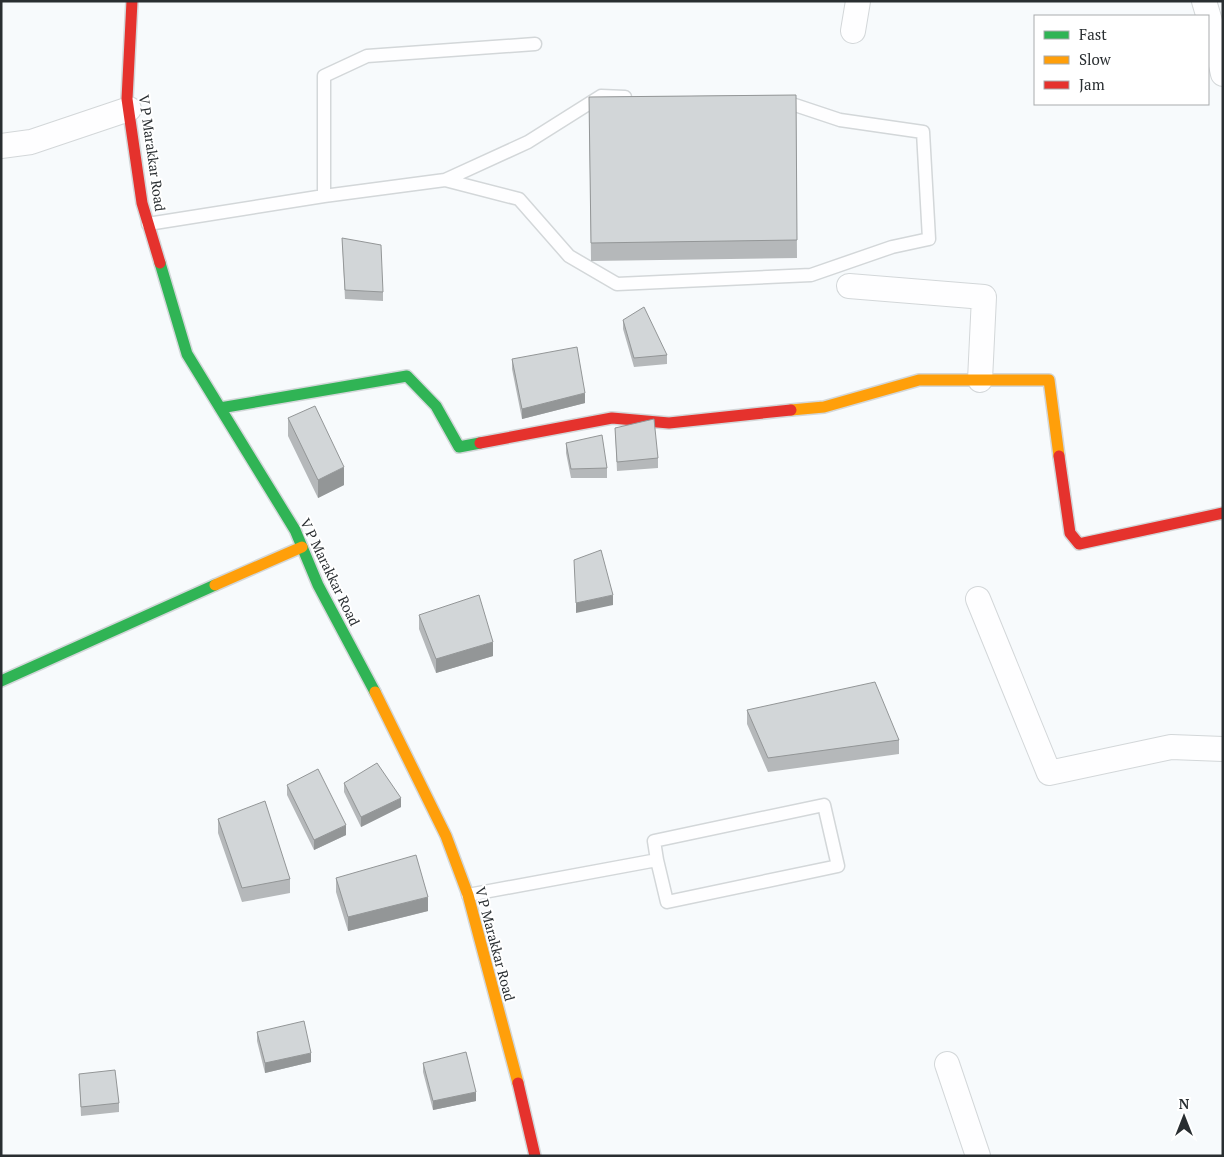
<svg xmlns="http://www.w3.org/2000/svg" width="1224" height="1157" viewBox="0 0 1224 1157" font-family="'PT Serif',serif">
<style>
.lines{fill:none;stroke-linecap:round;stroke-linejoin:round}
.lane-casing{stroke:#d3d7d9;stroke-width:15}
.street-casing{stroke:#d3d7d9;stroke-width:26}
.fast-casing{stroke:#d3d7d9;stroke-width:14}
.slow-casing{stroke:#d3d7d9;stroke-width:14}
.jam-casing{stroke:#d3d7d9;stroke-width:14}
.lane{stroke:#fefeff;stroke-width:12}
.street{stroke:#fefeff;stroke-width:24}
.fast{stroke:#30b455;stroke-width:11}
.slow{stroke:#ff9f0a;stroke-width:11}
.jam{stroke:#e5322d;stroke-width:11}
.wall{fill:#b5b8ba}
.shaded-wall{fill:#939697}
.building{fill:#d2d6d8;stroke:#939697}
.labels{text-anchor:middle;stroke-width:4;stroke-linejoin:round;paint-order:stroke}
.street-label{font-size:14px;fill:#292e31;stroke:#fff}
</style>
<rect width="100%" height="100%" fill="#f7fafc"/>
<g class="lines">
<g class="lane-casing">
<path id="lane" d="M445,180L519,199L569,256L617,284L811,275L892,247L929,239L923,132L840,120L792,104L780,103
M324,196V76L367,56L535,44
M148,224L324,196L445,180L528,142L601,96L625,97
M468,895L657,860L667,902L838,866L824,805L654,841L657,860"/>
</g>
<g class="street-casing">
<path id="street" d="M1204,1L1215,38L1223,74
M853,31L858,1
M1,146L31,142L129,109
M849,286L984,297L980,380
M978,599L1049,773L1171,747L1223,749
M947,1064L978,1156"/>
</g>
<g class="fast-casing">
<path id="fast" d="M160,263L187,354L295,530L318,585L375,692
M220,408L407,376L436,406L459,447L480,443
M1,681L215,585"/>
</g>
<g class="slow-casing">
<path id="slow" d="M791,410L824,407L919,380H1049L1059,456
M215,585L302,547
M375,692L446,836L468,895L518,1083"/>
</g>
<g class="jam-casing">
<path id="jam" d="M132,1L127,99L142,203L160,263
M480,443L612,418L669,423L791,410
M1059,456L1070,533L1079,544L1223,513
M518,1083L535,1156"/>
</g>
<use href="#lane" class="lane"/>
<use href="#street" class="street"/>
<use href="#fast" class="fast"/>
<use href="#slow" class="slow"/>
<use href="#jam" class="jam"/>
</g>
<path class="wall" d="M796,95L797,258L591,261L589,97Z
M342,238L383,292V301L345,299Z
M623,320L667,355V364L634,367L623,329Z
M512,359L585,403L522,419L512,369Z
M288,418L344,485L318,498L288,436Z
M615,428L658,458V468L617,471Z
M566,443L607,468V478H571L566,453Z
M419,615L493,656L436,673L419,629Z
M747,710L899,740V754L768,772L747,724Z
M344,783L401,807L361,827L344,792Z
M287,785L346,835L314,850L287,795Z
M218,819L290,879V893L242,902L218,833Z
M336,878L428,911L348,931L336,892Z
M257,1032L311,1062L265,1073L257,1041Z
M423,1063L476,1101L433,1110L423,1072Z
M79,1074L119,1103V1112L81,1116Z"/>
<path class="shaded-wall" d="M585,393V403L522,419V409Z
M344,467V485L318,498V480Z
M613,595V605L576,613V603Z
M493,642V656L436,673V659Z
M401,798V807L361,827V817Z
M346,825V835L314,850V840Z
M428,897V911L348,931V917Z
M311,1053V1062L265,1073V1063Z
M476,1092V1101L433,1110V1101Z"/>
<path class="building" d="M796,95L797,240L591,243L589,97Z
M342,238L381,245L383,292L345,290Z
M644,307L667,355L634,358L623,320Z
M577,347L585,393L522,409L512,359Z
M315,406L344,467L318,480L288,418Z
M654,419L658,458L617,462L615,428Z
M602,435L607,468L571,469L566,443Z
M601,550L613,595L576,603L574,560Z
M479,595L493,642L436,659L419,615Z
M875,682L899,740L768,758L747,710Z
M377,763L401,798L361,817L344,783Z
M318,769L346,825L314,840L287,785Z
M265,801L290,879L242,888L218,819Z
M416,855L428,897L348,917L336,878Z
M304,1021L311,1053L265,1063L257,1032Z
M466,1052L476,1092L433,1101L423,1063Z
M115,1070L119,1103L81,1107L79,1074Z"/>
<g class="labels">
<g class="street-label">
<text transform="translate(152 153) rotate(82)" y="5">V P Marakkar Road</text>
<text transform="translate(330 572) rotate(64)" y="5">V P Marakkar Road</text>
<text transform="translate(495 944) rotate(75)" y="5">V P Marakkar Road</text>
</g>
</g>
<rect width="1224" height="1157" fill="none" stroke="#292e31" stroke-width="5"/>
<rect x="1034" y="15" width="175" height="90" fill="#ffffff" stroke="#a9abad"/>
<rect x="1044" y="31" width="25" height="8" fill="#30b455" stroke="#a9abad"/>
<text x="1079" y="40" font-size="15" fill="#292e31">Fast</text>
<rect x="1044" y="56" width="25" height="8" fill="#ff9f0a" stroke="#a9abad"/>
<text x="1079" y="65" font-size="15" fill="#292e31">Slow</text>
<rect x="1044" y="81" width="25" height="8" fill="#e5322d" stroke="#a9abad"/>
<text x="1079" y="90" font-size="15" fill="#292e31">Jam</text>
<g transform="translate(1184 1117)" stroke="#ffffff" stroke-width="4" paint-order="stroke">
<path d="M0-4L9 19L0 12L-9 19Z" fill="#292e31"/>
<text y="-8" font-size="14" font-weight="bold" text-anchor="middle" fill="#292e31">N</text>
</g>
</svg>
